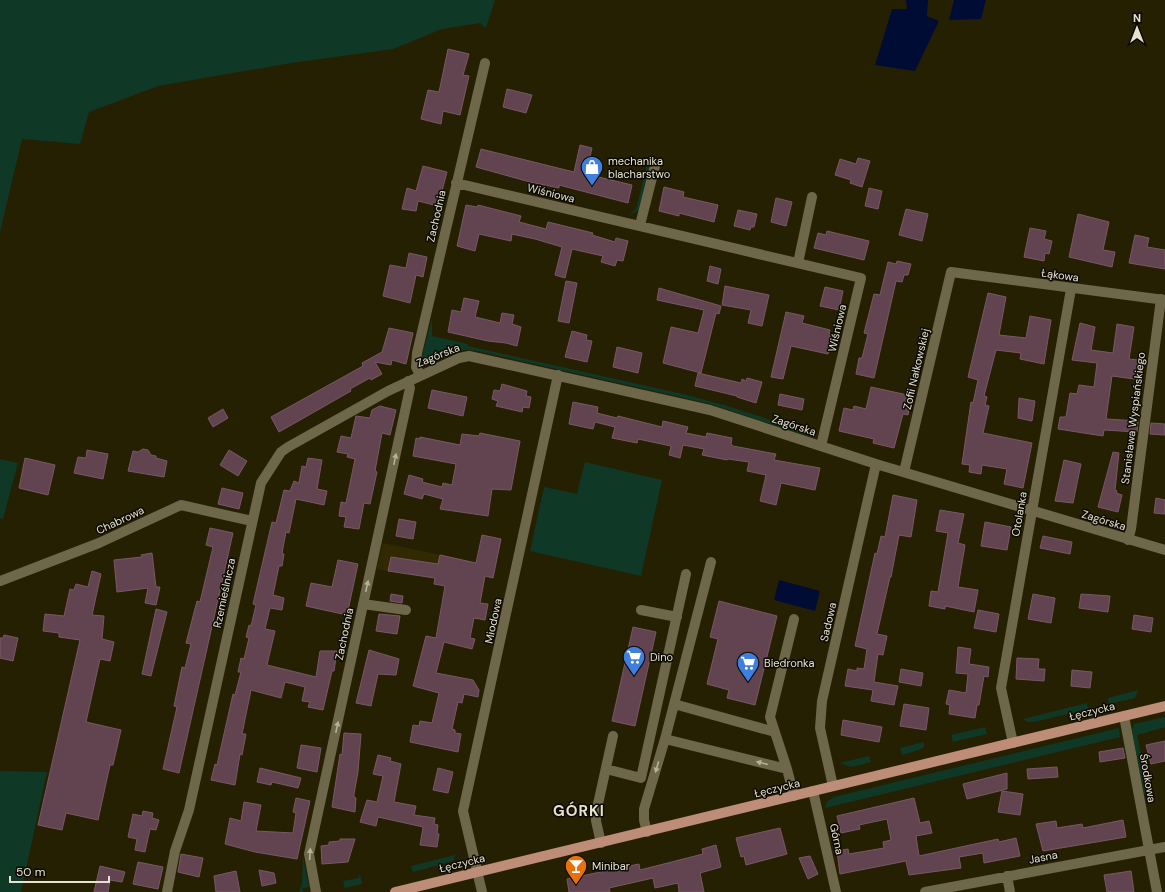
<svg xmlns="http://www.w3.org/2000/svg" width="1165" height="892" viewBox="0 0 1165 892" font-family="'DM Sans',sans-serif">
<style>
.built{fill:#302902}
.green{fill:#0f3826}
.water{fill:#000c34}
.building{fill:#624450;stroke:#785865}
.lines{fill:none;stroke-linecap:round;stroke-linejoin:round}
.minor{stroke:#6e6749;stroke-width:10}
.major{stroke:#be8d77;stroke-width:10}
.oneway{fill:#b5b19b}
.labels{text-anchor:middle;stroke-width:3;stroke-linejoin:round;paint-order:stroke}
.poi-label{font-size:11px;fill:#e5e2d1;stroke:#0c0a02;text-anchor:start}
.street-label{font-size:11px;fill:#e5e2d1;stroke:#0c0a02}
.district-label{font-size:15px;font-weight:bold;letter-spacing:1px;fill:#e5e2d1;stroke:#0c0a02}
</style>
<rect width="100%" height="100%" fill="#262003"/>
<path class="built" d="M383,543L480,563L473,590L434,584L435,579L377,569Z"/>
<path class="green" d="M0,0H495L486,28L480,23L442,29L393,49L291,63L158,86L89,112L80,144L22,139L0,232Z
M648,161H651L639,210L628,216L636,209Z
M432,318V336L468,344V346L687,395L724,405L811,433V437L707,403L482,352C476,351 469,349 463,350C450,353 439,365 426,361L422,357Z
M0,459L18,463L3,519L0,518Z
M585,462L662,480L641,576L530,551L544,487L577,494Z
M1138,690L1135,698L1109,704L1108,698Z
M1087,703L1088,709L1034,722H1028L1023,719Z
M1165,717V727L1137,735L1149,793L1144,794L1132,731L1134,724Z
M985,727L987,734L953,742L951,735Z
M1119,728L1120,737L825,808L827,802L834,797Z
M924,742V747L919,750L902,755L900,748Z
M869,756L871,762L851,767L840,763Z
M0,771L47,772L21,892H0Z
M460,845L453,861L413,872L411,866L455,855Z
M303,856L309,887L302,888L303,892H299L302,884Z
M360,874L362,884L345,888L343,881L359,878Z"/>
<path class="water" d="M906,0H928L927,16L939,21L915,71L875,65L892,9H907Z
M954,0H986L981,19L949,20Z
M779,580L820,591L815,611L774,600Z"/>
<path class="building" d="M448,49L469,54L463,75L469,76L460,115L443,111L441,124L421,119L428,90L439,92Z
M507,89L532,95L526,113L503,107Z
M580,145L592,148L586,174L632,185L628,203L559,185V188L530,182L476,167L481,149L574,172Z
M858,158L870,161L862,187L850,183L851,180L835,175L840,159L856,164Z
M423,166L447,172L438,206L418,201L416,211L402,209L407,188L416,191Z
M664,187L684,192L683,197L718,205L714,222L679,213V216L659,211Z
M869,188L882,191L878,209L865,206Z
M776,198L792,202L786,226L771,222Z
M466,205L477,207L478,205L521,216L519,222L546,229L548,222L593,233L592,235L615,242L616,238L628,241L623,261L617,260L615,266L601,262L603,256L572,249L565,278L555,275L562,247L535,239L512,234L511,241L479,234L475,251L457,246Z
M906,209L928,214L922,241L899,235Z
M738,210L757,214L754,227H751L750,230L734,226Z
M1078,214L1109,222L1103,250L1115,252L1112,267L1069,257Z
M1030,228L1046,231L1044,239L1052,241L1049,254L1045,253L1044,261L1024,257Z
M827,231L869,241L864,260L814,248L818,233L826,235Z
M1135,235L1149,238L1147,247L1165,250V269L1129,263Z
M409,253L427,257L423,277L416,275L410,303L383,296L390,265L406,268Z
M897,261L911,264L908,275H904L902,282L896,281L874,378L856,374L859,358H862L868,334L864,333L874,294L880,295L888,262L896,264Z
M710,266L721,269L718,284L707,281Z
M566,281L577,283L569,323L558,321Z
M725,286L769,295L762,326L748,323L751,310L722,305Z
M825,287L843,291L839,310L820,306Z
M659,288L721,306L719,314L716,313L701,373L663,363L671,327L698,333L704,310L657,300Z
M988,293L1006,297L999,335L1026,338L1030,316L1051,320L1044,364L1020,359L1021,353L996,350L984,396L987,397L985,405L989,406L983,433L1032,443L1023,488L1004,484L1007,469L982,465L981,474L969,472L970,465L962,464L971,402L973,403L978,380L968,377Z
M464,298L479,301L475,317L500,323L502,313L514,315L512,324L521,327L517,346L506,343L488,341L448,332L452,310L461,312Z
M786,312L804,316L802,323L830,330L829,333L833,334L828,354L791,346L783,379L771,377Z
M1080,323L1095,327L1091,350L1113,353L1117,324L1134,327L1129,359L1138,360L1137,369L1143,370L1142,380L1112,376L1106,419L1138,421L1137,432L1104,430L1103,436L1058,429L1060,417H1066L1070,393L1077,394L1079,385L1094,387L1097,363L1072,360Z
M389,328L413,333L406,364L392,360L391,365L375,362L382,374L371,380L370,378L350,389L351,391L279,432L271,417L363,366L362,363L382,352Z
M572,331L587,335L586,340L592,341L587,362L565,357Z
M617,347L642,353L638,373L613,367Z
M698,373L741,383L742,379L746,381L747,378L762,382L756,403L737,397V396L695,386Z
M502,384L527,391L526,396L531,397L529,408L523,407L522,412L496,406L498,401L492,399L494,390L500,391Z
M871,387L912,396L908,415L903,414L894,448L873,443L874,439L839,431L844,408L853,410L854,406L866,409Z
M432,390L467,397L463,416L428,408Z
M780,394L804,399L802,410L778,405Z
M1019,398L1035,401L1032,421L1018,418Z
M573,402L598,407L597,413L617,418L618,416L662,427L663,421L688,427L686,433L706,437L707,433L732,438L731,444L733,446L776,454L774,460L820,468L815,490L781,483L776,505L760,501L766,475L747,471L749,462L728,459L727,460L702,455L704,449L683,445L680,458L669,455L671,446L638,439L637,443L612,438L615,427L595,422L593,429L569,424Z
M380,406L396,410L390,435L382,433L375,471L377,472L370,504L364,503L359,529L344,527L346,517L339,516L341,502L346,503L355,459L347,457L348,454L337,452L341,436L351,438L356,416L370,418L372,410Z
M223,409L228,418L213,427L208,418Z
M1151,423L1165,424V435L1150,434Z
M480,433L520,441L511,490L492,489L488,516L440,509L443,499L424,494L422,499L404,494L409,475L423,479L422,482L442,487L443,483L452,485L456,464L413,456L416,438L420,439V437L460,445L462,434L479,436Z
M143,449L148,450L151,455L156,456V458L167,461L164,477L128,471L133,451L138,452Z
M87,450L108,454L103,479L74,473L78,457L86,458Z
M229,450L247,461L238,476L220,465Z
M1113,452L1119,453L1115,490L1117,491L1116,493L1122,495L1118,512L1098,507Z
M25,458L55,465L48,495L19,488Z
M308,458L322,460L317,489L327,491L324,505L296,499L289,533L286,532L282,553L284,554L282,566H279L273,595L284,598L282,610L270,608L265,629L275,631L267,665L316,677L320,651H337L334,671H332L323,710L308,707L310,702L302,701L305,687L285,682L281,698L251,690L242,734H246L242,755L240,754L235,785L211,780L215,764L217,765L233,694L235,695L241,672H238L241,658L244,659L249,638L246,637L249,625L251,626L256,605L253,604L272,522L276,523L284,490L290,491L294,481L299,483L302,466L306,467Z
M1064,460L1081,464L1073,503L1055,501Z
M222,488L243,493L239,509L218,504Z
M893,495L917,500L911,537L899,535L891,577H890L877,634L887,636L883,655L878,654L874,682L898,686L894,705L871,701L873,690L845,686L848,669L857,671V668L864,669L867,649L855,646L875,553L877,554L881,536L885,537Z
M1156,498L1165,500V514L1154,513Z
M940,510L964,514L958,543L965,545L958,587L978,590L974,612L945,606V609L929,606L931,591L938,592L948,533L936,531Z
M399,519L416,522L413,539L396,536Z
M985,522L1011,527L1007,550L981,546Z
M210,528L233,533L179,773L163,769L177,707L174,706L182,667L185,668L191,644L186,643L197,601L200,602L213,547L206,545Z
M482,535L501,539L493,578L485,576L480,603L488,604L485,620L474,618L470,638L475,639L472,649L444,642L436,673L473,680L479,690L478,697L464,694L462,703L458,702L452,729L455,730V733L461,734L458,752L410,742L413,725L419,726L420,721L432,723L439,693L413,686L426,636L436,638L445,586L434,584L435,578L388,571L391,557L438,564L440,555L476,563Z
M1043,536L1072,542L1070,554L1040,548Z
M152,553L156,587H160L156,605L145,603L148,588L117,592L114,560L142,557L141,555Z
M338,560L358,564L347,615L306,606L311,583L332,587Z
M92,571L101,574L92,615L104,616L102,639L114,642L110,661L100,659L86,722L121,730L113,765H110L98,820L66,813L62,830L38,825L80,640L59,637V633L43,631L45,614L64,616L70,589L74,590L76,584L88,587Z
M391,594L403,596L402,603L390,601Z
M1033,594L1055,598L1051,623L1028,619Z
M1081,594L1110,596L1108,612L1079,608Z
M719,601L777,616L755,705L727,698L729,690L707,684L718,639L710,637Z
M156,609L167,612L151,676L142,674Z
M978,610L999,614L996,632L974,628Z
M379,614L400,616L397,634L376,631Z
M1134,615L1153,618L1151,632L1132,629Z
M633,627L656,632L635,726L612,721Z
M4,635L18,638L13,661L0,658V638H3Z
M958,647L971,649L969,664L989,667L988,677L984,676L979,705H977L975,718L949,714L950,705L946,704L949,690L966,693L968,674L956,673Z
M369,650L399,659L396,675L378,674L371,706L356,703Z
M1017,658L1039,659L1038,669H1045L1044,681L1016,679Z
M901,669L923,673L921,686L899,682Z
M1072,670L1092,672L1090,688L1071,686Z
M904,704L929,708L926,730L900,726Z
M843,720L882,727L879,742L841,735Z
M344,733L361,734L358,772L354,794V797L356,798L355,812L332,807L340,754L342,755Z
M1165,741V761L1151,764L1146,745Z
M301,745L321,748L317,772L297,768Z
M1123,748L1125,758L1100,762L1099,752Z
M378,755L391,758L390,761L401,764L394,802L416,806L414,815L435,818L434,824L438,825L437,833L439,834L437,847L420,845L423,827L378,817L376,826L360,822L367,800L377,802L383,776L373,774Z
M1057,767L1058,777L1028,779L1027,769Z
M260,768L301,778L298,788L272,782L271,785L257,782Z
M438,768L453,772L448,793L433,790Z
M1007,773V789L967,799L963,784Z
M1002,791L1023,794L1020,815L998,812Z
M296,798L310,801L297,859L255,852L225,844L230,818L241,821L244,802L261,805L256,831L293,833L296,813L293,812Z
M914,798L920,823L929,821L932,833L916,836L919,856L998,839L999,842L1016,838L1020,856L984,863L983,853L959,857L961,868L909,875L906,861L840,874L837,851L848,849L849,854L884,848L883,842L891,840L887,819L859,825L860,829L841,833L837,816Z
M143,811L153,813L152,818L159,820L156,830L150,829L145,852L135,850L137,839L128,837L133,814L142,816Z
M1123,820L1126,837L1043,851L1036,824L1056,821L1057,828L1082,824L1083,828Z
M780,828L787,854L746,865L744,856L741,857L736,838Z
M340,839H355L348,862L322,864L321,846L329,845V842L340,841Z
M716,845L721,867L700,873L704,892H679L678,883L655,888L653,878L609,888L610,892H569L567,879L639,864L640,870L703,854L702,849Z
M181,854L203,858L199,877L178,872Z
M810,856L818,874L808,879L799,858Z
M138,862L163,867L158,889L133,884Z
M100,866L125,872L122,882L110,880L108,892H94Z
M259,870L274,873L276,883L262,886Z
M236,871L240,892H216L214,876Z
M1131,871L1134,892H1107L1104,875Z"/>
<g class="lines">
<path class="minor" d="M456,183L861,278L821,446
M640,225L655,166
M798,263L812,197
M420,375L416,367L417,353L485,63
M904,472L951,272L1165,300
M1128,540L1131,529L1161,299
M0,581L99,543L181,505L252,521
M363,604L406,610
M641,610L677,617
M674,704L775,732
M1124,716L1157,892
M665,739L711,562
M1013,743L1001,688L1071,289
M606,769L641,778L686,574
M787,769L770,717L794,619
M833,786L820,728L822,701L876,464
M813,791L836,892
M647,832L644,820V809L665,739L787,769L794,796
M601,843L596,821V813L613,736
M1007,876L1010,892
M167,892L175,851L189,810L261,483L281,452L288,447L388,391L459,358L469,356L710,410L876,464L1165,550
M316,892L309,854L410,388L408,381
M482,892L463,811L558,375
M925,892L1165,847"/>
<path class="major" d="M395,892L1165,706"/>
</g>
<defs><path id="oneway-solid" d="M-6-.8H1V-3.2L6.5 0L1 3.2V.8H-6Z"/></defs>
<g class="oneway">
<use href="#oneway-solid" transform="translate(395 459) rotate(-78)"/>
<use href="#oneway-solid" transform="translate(367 586) rotate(-78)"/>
<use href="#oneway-solid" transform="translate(337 727) rotate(-78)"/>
<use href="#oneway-solid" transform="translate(762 763) rotate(-166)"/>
<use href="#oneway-solid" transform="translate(657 767) rotate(106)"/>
<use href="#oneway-solid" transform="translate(310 854) rotate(-86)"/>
</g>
<defs>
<g id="shop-pin" transform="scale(1.15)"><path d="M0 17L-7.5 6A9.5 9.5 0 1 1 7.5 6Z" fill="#3f7fe0" stroke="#0c0a02"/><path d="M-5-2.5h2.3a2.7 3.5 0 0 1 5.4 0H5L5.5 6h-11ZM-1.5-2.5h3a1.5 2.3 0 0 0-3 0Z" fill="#fff"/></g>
<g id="supermarket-pin" transform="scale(1.15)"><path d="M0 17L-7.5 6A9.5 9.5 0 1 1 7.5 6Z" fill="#3f7fe0" stroke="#0c0a02"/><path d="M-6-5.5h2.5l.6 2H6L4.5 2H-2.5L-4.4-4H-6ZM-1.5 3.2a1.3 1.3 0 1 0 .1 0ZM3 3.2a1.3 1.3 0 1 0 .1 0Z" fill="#fff"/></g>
<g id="bar-pin" transform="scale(1.15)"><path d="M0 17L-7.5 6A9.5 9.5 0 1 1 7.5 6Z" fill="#e8710a" stroke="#0c0a02"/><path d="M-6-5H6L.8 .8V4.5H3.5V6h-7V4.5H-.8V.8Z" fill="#fff"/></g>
</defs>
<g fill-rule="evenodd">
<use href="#shop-pin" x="592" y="167"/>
<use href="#supermarket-pin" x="634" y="657"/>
<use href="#supermarket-pin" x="748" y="663"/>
<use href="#bar-pin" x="576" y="866"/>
</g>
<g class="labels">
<g class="poi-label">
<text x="608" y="165">mechanika<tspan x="608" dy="13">blacharstwo</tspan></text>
<text x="650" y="661">Dino</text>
<text x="764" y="667">Biedronka</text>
<text x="592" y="870">Minibar</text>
</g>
<g class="street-label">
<text transform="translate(551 193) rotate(14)" y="4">Wiśniowa</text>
<text transform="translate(436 216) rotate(-77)" y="4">Zachodnia</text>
<text transform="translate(1060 275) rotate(8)" y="4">Łąkowa</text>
<text transform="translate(837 328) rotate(-77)" y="4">Wiśniowa</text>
<text transform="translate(438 355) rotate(-22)" y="4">Zagórska</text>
<text transform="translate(916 369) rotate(-77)" y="4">Zofii Nałkowskiej</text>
<text transform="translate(1133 418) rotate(-83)" y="4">Stanisława Wyspiańskiego</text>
<text transform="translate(794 425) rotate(18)" y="4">Zagórska</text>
<text transform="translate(1019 514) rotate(-80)" y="4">Otolanka</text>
<text transform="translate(120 520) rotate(-25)" y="4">Chabrowa</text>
<text transform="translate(1104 520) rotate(17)" y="4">Zagórska</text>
<text transform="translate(224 593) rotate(-78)" y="4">Rzemieślnicza</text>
<text transform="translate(493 621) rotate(-78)" y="4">Miodowa</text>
<text transform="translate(828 622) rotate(-77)" y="4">Sadowa</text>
<text transform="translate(344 634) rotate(-78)" y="4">Zachodnia</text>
<text transform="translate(1092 711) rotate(-14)" y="4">Łęczycka</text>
<text transform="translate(1148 778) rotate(80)" y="4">Środkowa</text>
<text transform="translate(777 788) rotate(-14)" y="4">Łęczycka</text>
<text transform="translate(837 839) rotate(78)" y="4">Górna</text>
<text transform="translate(1043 857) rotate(-11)" y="4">Jasna</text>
<text transform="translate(462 863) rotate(-14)" y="4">Łęczycka</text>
</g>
<g class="district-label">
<text x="579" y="816">GÓRKI</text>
</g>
</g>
<g transform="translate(1137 28)" stroke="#0c0a02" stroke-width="3" paint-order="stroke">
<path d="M0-3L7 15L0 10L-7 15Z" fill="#e5e2d1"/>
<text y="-6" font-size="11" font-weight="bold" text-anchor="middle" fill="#e5e2d1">N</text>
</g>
<path d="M10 876v6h99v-6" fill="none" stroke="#e5e2d1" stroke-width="2"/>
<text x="16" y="876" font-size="12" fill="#e5e2d1" stroke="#0c0a02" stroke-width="3" paint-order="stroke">50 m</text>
</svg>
